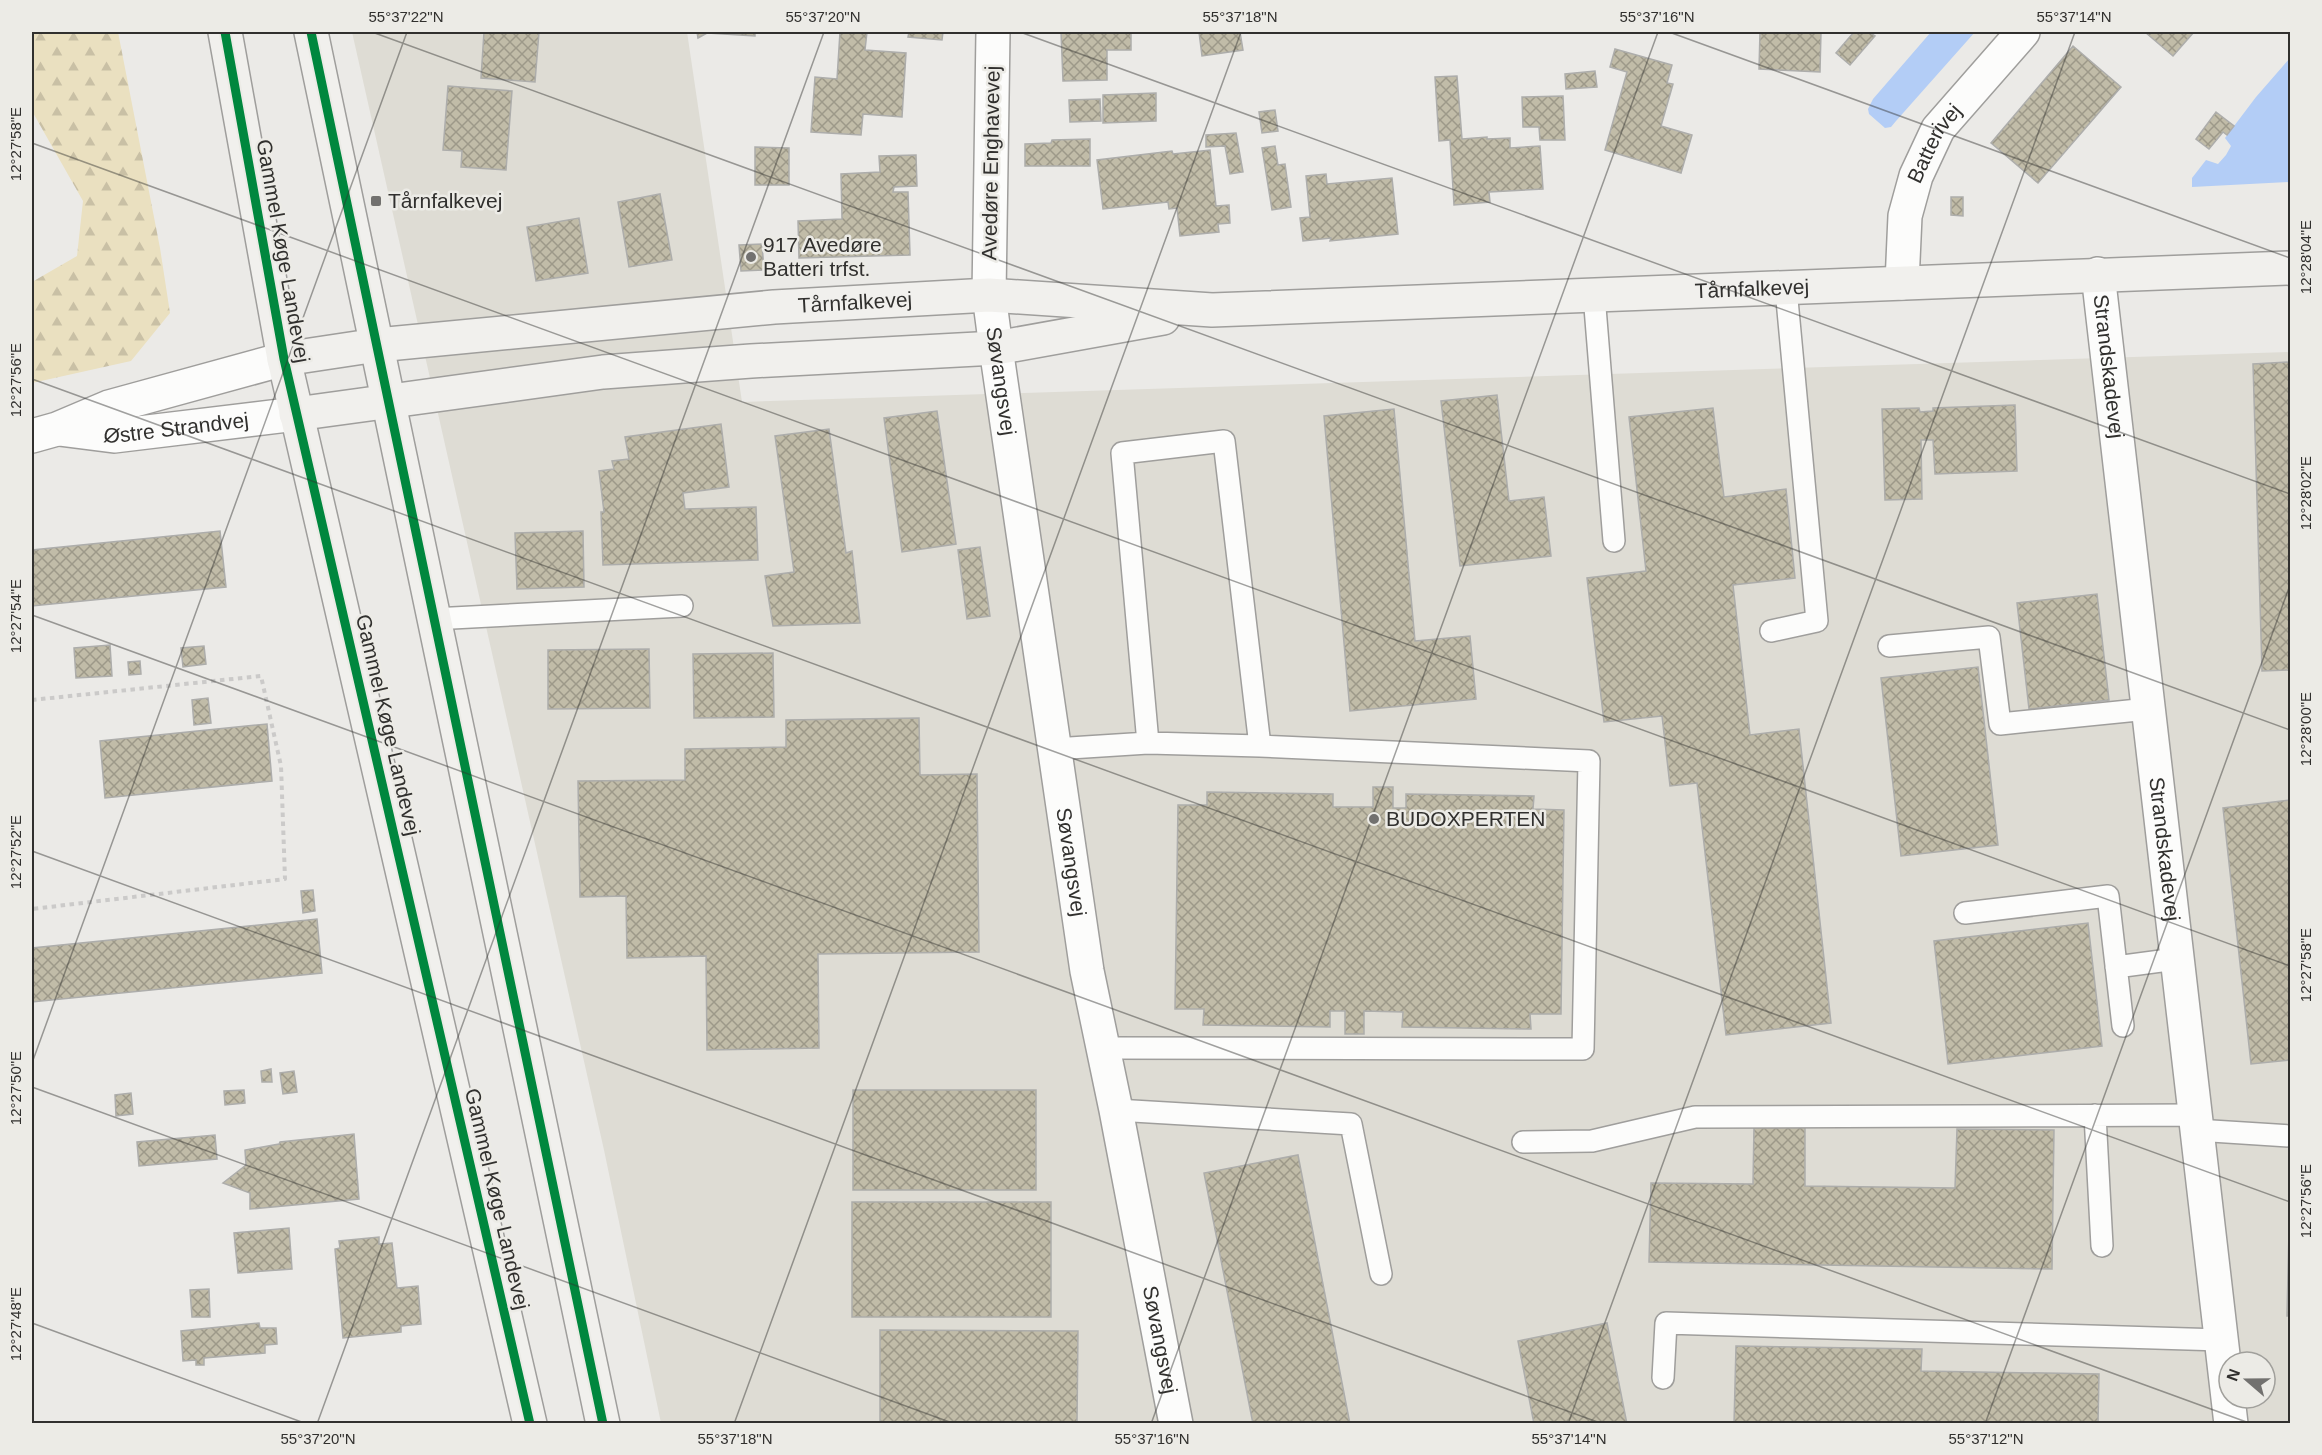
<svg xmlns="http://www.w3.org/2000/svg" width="2322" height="1455" viewBox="0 0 2322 1455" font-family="Helvetica,sans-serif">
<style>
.built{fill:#dedcd4;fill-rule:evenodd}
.forest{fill:url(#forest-firs)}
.water{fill:#b3cdf6}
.building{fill:url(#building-cross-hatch);stroke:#adadab;stroke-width:1.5}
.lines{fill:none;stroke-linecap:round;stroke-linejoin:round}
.lane-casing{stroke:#9f9e9c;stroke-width:24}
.street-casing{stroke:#9f9e9c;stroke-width:36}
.secondary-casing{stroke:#9f9e9c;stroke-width:36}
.path{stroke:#cbcac9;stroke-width:4;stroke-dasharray:4.5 4.5;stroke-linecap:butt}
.lane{stroke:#fcfcfb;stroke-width:21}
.street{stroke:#fcfcfb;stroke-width:33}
.secondary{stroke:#f1f0ed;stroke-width:33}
.cycleway-casing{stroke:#ecebe6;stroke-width:13}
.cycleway{stroke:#00873e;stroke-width:9}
.ticks{fill:none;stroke:#31302e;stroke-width:1.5;stroke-opacity:0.45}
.poi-dot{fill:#72716f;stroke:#ecebe6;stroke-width:2}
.labels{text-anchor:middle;stroke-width:5;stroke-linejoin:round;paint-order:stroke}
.street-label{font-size:21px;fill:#31302e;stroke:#ecebe6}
.poi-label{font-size:21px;fill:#31302e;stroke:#ecebe6;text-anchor:start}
.neatline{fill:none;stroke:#31302e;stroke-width:2}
.ticks-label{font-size:15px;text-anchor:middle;fill:#31302e}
</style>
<defs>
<pattern id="forest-firs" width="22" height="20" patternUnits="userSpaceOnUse" patternTransform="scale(1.5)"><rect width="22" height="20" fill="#eae0c0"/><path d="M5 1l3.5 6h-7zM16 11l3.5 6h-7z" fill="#c9c0a5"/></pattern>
<pattern id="building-cross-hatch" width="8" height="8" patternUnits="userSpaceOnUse" patternTransform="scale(1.5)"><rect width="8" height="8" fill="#c1bca8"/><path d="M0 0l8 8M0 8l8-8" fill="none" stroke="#9d9989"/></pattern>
</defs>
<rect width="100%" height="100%" fill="#ebeae7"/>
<path class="built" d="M352,32H687L742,402L2290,352V1423H661L604,1150ZM2229,1362H2265V1398H2229Z"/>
<path class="forest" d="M32,32H118L160,248L170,313L131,361L32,383V282L77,256L83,201L32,111Z"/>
<path class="water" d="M1931,32H1975L1896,121L1891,127L1885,128L1869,114L1868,109L1873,99Z
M2290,58V182L2192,187V178L2206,160L2218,164L2226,155L2231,146L2225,138L2256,97Z"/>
<path class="building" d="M484,32H539L535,82L481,78Z
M697,32H755V36L707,33L698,38Z
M840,32H867L865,50L906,53L902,117L863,114L861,135L811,132L815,77L837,79Z
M909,32H943L942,40L908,37Z
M1061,32H1131V50H1107V80L1063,81Z
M1199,32H1240L1243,50L1202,56Z
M1760,32H1821L1820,72L1759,69Z
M1854,32H1869L1875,36L1850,65L1836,53Z
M2145,32H2194L2173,56Z
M2073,46L2121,87L2038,183L1991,143Z
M1615,49L1672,65L1667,83L1673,84L1661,126L1692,135L1681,173L1605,150L1627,72L1610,67Z
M1595,71L1597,87L1566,89L1565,74Z
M1457,76L1462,139L1487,137V139L1510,138V148L1540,146L1543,189L1489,192L1490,202L1454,205L1450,140L1439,141L1435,77Z
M448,86L512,91L506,170L461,167L462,151L443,150Z
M1156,93V121L1103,123V95Z
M1563,96L1565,140H1540L1539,127H1523L1522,97Z
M1100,99L1101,121L1070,122L1069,100Z
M1275,110L1278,131L1262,133L1259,112Z
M2216,112L2234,126L2227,135L2223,132L2209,149L2196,139Z
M1236,133L1243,172L1230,174L1225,146L1206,147V135Z
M1090,139V166H1025V144L1051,143L1052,140Z
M1275,146L1278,165L1285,164L1291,207L1272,210L1262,148Z
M755,147L789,148V185H755Z
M1210,150L1216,206L1229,205L1230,223L1218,224L1219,232L1180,236L1177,208L1169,209L1168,202L1103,209L1097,160L1172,151L1173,154Z
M916,155L917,186L894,187L893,192H908L910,255L799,258L798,221L842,219L841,174L880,172L879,156Z
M1326,174L1327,184L1392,178L1398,234L1330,241L1331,238L1303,241L1300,218L1310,217L1306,176Z
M660,194L672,260L629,267L618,202Z
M1951,197H1963V216L1951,215Z
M579,218L588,273L536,281L527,227Z
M762,244L764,270L741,271L739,245Z
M2290,362V670L2262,671L2253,364Z
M1497,395L1509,501L1544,497L1551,556L1460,566L1441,401Z
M2015,405L2017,471L1935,474L1933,440H1921L1922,499L1885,500L1882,409L1919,408L1920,412L1933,411V408Z
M1713,408L1724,497L1786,489L1795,578L1733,585L1750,735L1799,729L1831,1023L1726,1035L1697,783L1670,786L1662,716L1604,722L1587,578L1646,571L1629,417Z
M1394,409L1415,641L1470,636L1476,699L1350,711L1324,416Z
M937,411L956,544L902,552L884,418Z
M721,424L729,487L683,493L685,509L756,507L758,560L603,565L601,512H604L599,471L614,469L612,461L629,459L625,437Z
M829,429L846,553L852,551L860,623L773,626L765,576L794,572L775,436Z
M220,531L226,587L32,606V550Z
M583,531L584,587L517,589L515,533Z
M980,547L990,616L967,619L958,550Z
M2097,594L2109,700L2029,709L2017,603Z
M110,645L112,676L76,678L74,648Z
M204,646L206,664L183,667L181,648Z
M649,649L650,708L548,709V650Z
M773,653L774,717L694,718L693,654Z
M140,661L141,674L129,675L128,662Z
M1978,667L1998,845L1901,856L1881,678Z
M208,698L211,723L194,725L192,700Z
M919,718L920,775L977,774L979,952L818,954L819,1048L707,1050L706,956L627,958L626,896L580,897L578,781L685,780V749L786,747V720Z
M267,724L272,781L105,798L100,741Z
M1373,787H1393V808H1406V794L1534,796L1533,809L1564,810L1561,1014H1530L1531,1029L1402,1027L1403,1012L1364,1011V1034H1345V1011H1330V1027L1203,1025L1204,1009H1175L1178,805H1207V792L1333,794V807H1373Z
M2290,800V1060L2251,1064L2223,808Z
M313,890L315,911L303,913L301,891Z
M317,919L322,973L32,1002V948Z
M2088,923L2102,1046L1948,1064L1934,941Z
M271,1069L272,1082H262L261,1071Z
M294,1071L297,1092L283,1094L280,1073Z
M244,1090L245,1103L225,1105L224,1091Z
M853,1090H1036V1190H853Z
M131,1093L133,1114L116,1116L115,1095Z
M1754,1125L1805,1126V1186L1955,1188L1957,1129L2054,1130L2052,1269L1649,1262L1651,1183L1753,1184Z
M354,1134L359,1199L250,1209V1193L223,1183L246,1165L245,1150L279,1144L280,1142Z
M215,1135L217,1159L139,1166L137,1142Z
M1298,1155L1350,1424H1253L1204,1173Z
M852,1202H1051V1317H852Z
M289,1228L292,1269L238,1273L234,1233Z
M2289,1230H2290V1316H2287Z
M379,1237V1244L392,1243L397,1288L418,1286L421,1324L401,1326V1332L343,1338L335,1249L340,1248L339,1241Z
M209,1289L210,1317H192L190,1290Z
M259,1323L260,1328H276L277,1344L265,1345V1353L204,1358V1365H196V1360L183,1361L181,1331Z
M1607,1323L1627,1424H1534L1518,1341Z
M880,1330L1078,1331L1077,1424H880Z
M1736,1346L1922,1349L1921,1371L2099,1374L2098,1424H1734Z"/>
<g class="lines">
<g class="lane-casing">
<path id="lane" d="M1594,295L1614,541
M433,619L682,606
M1771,631L1817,621L1786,289
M1889,646L1989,637L2000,724L2148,709
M1054,749L1148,743L1260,746L1224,441L1122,453L1148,743
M1965,913L2108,896L2123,1026
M2116,967L2176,959
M1103,1048L1583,1049L1589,761L1260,746
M1116,1110L1351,1124L1381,1274
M2095,1115L2102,1246
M2196,1130L2290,1136
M1523,1142L1592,1141L1695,1117L2194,1115
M1663,1378L1666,1323L2221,1340"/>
</g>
<g class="street-casing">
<g id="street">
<path id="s1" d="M993,32L989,295L996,348L1087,971L1116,1110L1176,1424"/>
<path id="s2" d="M2098,274L2231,1424"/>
<path id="s3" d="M1902,283L1905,216L1916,176L1938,129L2023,32"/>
<path id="s4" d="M59,429L114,436L296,414"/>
<path d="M32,436L57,429L109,407L284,359"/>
</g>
</g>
<g class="secondary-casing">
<g id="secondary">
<path d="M225,32L284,359L530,1424"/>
<path d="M311,32L603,1424"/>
<path id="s5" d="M284,359L377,345L774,307L989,295L1212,310L2290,268"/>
<path d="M296,414L603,372L751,361L996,348L1163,318"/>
</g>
</g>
<path class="path" d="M32,700L261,676L281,766L285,879L32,909"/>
<use href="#lane" class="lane"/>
<use href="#street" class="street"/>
<use href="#secondary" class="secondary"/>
<g class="cycleway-casing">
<path id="cycleway" d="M225,32L284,359L530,1424
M311,32L603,1424"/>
</g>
<use href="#cycleway" class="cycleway"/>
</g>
<path class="ticks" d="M372,32L2290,730M1020,32L2290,494M1669,32L2290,258M32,143L2290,966M32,379L2290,1202M32,615L2252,1424M32,851L1603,1424M32,1063L407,32M32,1087L955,1424M32,1323L307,1424M317,1424L824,32M734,1424L1241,32M1151,1424L1658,32M1568,1424L2075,32M1985,1424L2290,585"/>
<g class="poi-dot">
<rect x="370" y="195" width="12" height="12" rx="3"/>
<circle cx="751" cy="257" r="6"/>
<circle cx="1374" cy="819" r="6"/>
</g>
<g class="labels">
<g class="street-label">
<text dy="7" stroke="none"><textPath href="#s3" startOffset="146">Batterivej</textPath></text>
<text transform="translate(991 163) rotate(-89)" y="7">Avedøre Enghavevej</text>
<text transform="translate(283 251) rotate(80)" y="7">Gammel Køge Landevej</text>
<text dy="7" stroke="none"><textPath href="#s5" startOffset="1472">Tårnfalkevej</textPath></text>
<text dy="7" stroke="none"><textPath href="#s5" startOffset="574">Tårnfalkevej</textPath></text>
<text dy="7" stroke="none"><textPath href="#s2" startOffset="93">Strandskadevej</textPath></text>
<text dy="7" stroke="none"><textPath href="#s1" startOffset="350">Søvangsvej</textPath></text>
<text dy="7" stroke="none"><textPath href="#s4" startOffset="118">Østre Strandvej</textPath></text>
<text transform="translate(388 725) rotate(77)" y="7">Gammel Køge Landevej</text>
<text dy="7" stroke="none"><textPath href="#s2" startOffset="579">Strandskadevej</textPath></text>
<text dy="7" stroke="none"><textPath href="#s1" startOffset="836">Søvangsvej</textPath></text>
<text transform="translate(497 1199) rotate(77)" y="7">Gammel Køge Landevej</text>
<text dy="7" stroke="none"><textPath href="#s1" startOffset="1322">Søvangsvej</textPath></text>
</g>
<g class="poi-label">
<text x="388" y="208">Tårnfalkevej</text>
<text x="763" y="252">917 Avedøre<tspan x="763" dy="24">Batteri trfst.</tspan></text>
<text x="1386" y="826">BUDOXPERTEN</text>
</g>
</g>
<rect width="2322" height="1455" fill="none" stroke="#ecebe6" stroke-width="66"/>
<g transform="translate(2247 1380) rotate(290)"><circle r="28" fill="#ecebe6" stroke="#a1a09c" stroke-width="1.5"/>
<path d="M0-4.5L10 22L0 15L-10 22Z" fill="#72716f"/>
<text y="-9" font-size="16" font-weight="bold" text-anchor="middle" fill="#31302e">N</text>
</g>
<rect x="33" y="33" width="2256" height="1389" class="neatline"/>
<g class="ticks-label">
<text x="406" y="22">55°37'22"N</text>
<text x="823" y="22">55°37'20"N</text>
<text x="1240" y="22">55°37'18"N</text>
<text x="1657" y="22">55°37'16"N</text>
<text x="2074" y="22">55°37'14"N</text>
<text transform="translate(16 144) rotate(-90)" y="5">12°27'58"E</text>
<text transform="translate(2306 257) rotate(-90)" y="5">12°28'04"E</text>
<text transform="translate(16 380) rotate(-90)" y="5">12°27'56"E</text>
<text transform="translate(2306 493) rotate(-90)" y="5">12°28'02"E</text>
<text transform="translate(16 616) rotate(-90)" y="5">12°27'54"E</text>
<text transform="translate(2306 729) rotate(-90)" y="5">12°28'00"E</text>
<text transform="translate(16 852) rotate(-90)" y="5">12°27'52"E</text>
<text transform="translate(2306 965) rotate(-90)" y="5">12°27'58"E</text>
<text transform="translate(16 1088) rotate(-90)" y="5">12°27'50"E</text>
<text transform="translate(2306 1201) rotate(-90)" y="5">12°27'56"E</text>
<text transform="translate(16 1324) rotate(-90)" y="5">12°27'48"E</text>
<text x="318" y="1444">55°37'20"N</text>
<text x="735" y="1444">55°37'18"N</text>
<text x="1152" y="1444">55°37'16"N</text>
<text x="1569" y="1444">55°37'14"N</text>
<text x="1986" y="1444">55°37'12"N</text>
</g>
</svg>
